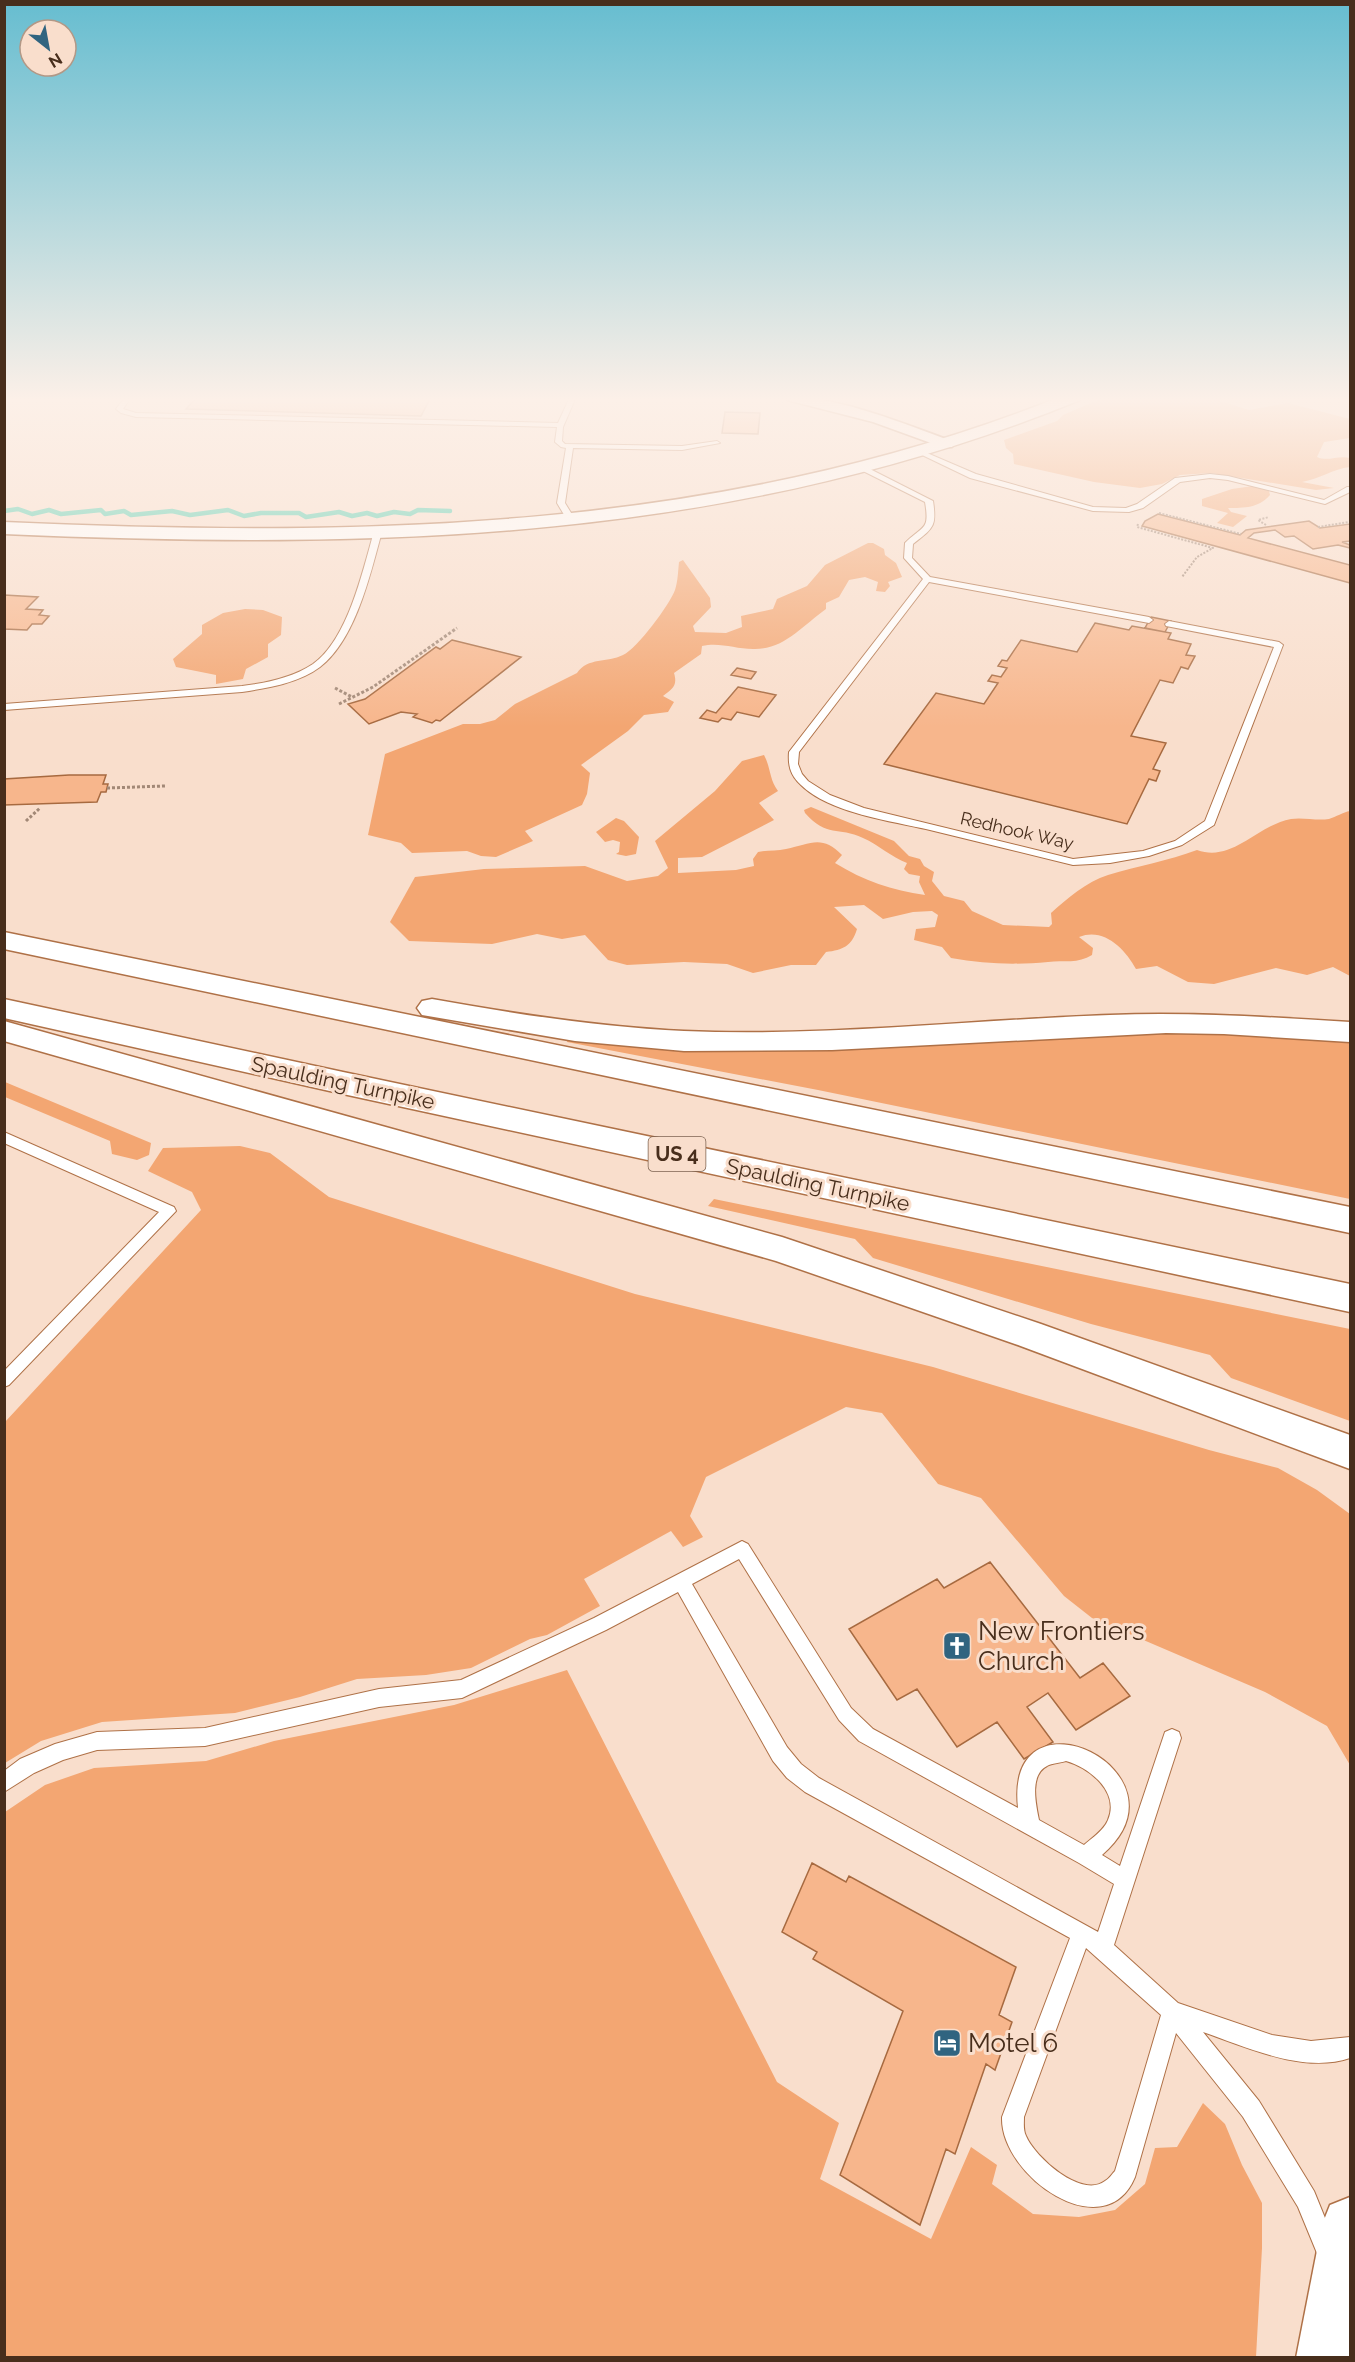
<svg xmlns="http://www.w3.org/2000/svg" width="1355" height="2362" viewBox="0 0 1355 2362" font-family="Raleway,sans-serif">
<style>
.green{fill:#f3a672}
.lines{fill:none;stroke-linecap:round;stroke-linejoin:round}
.stream{stroke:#44cbac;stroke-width:4.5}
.building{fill:#f7b68c;stroke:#a76a40;stroke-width:1.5}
.service-casing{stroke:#af7147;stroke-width:2}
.minor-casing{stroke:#af7147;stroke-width:3}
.tertiary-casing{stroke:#af7147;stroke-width:3}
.secondary-casing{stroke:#af7147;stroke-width:3}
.motorway-casing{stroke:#af7147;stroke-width:3}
.path-far1{stroke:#a28876;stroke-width:2;stroke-dasharray:2 1.5;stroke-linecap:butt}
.path{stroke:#a28876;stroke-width:3;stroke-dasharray:3 2;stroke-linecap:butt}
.service{fill:#fff;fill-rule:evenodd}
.minor{fill:#fff;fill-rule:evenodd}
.tertiary{fill:#fff;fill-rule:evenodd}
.secondary{fill:#fff;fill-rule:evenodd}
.motorway{fill:#fff;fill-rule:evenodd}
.labels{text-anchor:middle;stroke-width:6;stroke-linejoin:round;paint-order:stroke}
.far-street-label{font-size:18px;fill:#482e1c;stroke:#f9decc}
.shield{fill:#f9decc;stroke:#7d6351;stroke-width:1.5}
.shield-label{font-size:20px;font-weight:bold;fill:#482e1c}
.street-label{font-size:21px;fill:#482e1c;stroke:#f9decc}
.near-poi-label{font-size:26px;fill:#482e1c;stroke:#f9decc;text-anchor:start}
</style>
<rect width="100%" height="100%" fill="#f9decc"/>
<path class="green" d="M1105,397H1207L1249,410L1288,403L1350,419V438L1324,442L1317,457C1328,462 1338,455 1350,458V467C1333,469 1319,479 1302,482L1334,488L1316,490L1211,473L1180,475L1162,484L1140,488L1094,482L1014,464L1013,454L1006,448L1004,440L1057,421L1063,415Z
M1253,486L1269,491L1270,495C1259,508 1244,508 1228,508L1231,512L1247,516L1233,527L1217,523L1228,513L1202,506V499L1232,489Z
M868,543H873L884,549L885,555L896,563L902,577L888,582L890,586L885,592L876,591L878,582L865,577L849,580L839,597L826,603V609C802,626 784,650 753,649C735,649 720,642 702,646L701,654L674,673C678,686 672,689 663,696L674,702L668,712L644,715L628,731L581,765L590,773L587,794L582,805L525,831L533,841L496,857L481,856L467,851L412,853L401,843L368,835L385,754L463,724H480L495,720L515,704L577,673C588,657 607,663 623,655C637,649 670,604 675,590C678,581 678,571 679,562L683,560L710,598L711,607L693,626L695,632L726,633L742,627L741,616L773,609L777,599L807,586L825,565Z
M245,609L263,610L282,617L281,635L268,644V657L246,669L243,679L216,684V675L176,667L173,659L202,634V625L223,613Z
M764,755C771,768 769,779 778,791L759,803L774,820L702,857L678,858V873L736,870L754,866L753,859L758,852C767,850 777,851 786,849C810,844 822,834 842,855L835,863C864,881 892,890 925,895L919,882L920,876L909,874L904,869L907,863C891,857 879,845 863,838C838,826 827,838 805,813L804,810L811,807L894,841L909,856L920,859L924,866L934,872L932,881L944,896L964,901L972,911L1003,925L1049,927L1052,924L1051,913C1068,898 1086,882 1108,875C1138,866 1168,861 1197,850C1233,863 1257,825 1291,819C1303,817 1316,821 1329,819C1336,817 1343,812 1350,811V976L1333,967L1307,975L1276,968L1214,984L1188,982L1157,966L1136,969C1125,949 1104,927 1079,937L1093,948L1092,955C1078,964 1064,960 1048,962C1015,965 984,964 951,958L942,947L914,940L916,929L935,927L938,915L932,911L913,912L883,919L864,905L834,907L857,929C852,946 843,950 826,952L816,965H791L753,973L727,964L684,962L627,965L608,960L585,935L562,939L537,934L492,944L409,941L390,922L415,877L484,869L585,866L627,881L658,876L668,868L655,841L715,791L742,761Z
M616,818L624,821L639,837L636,854L626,856L616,854L619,852L620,842L613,840L605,842L596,832Z
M1160,1031L1263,1034L1350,1043V1199L818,1090L567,1042L568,1036Z
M5,1082L151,1143L149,1155L137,1160L112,1154L110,1141L5,1097Z
M240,1146L270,1153L329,1197L635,1294L933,1367L1209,1450L1278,1468L1317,1490L1350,1514V1765L1327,1726L1265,1692L1092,1618L1064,1596L981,1498L938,1484L882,1413L846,1407L706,1477L690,1516L703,1537L683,1547L671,1531L584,1579L600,1606L547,1635L530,1639L471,1668L426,1675L357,1679L300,1697L235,1713L102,1722L41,1741L5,1763V1422L201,1210L192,1192L148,1171L163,1148Z
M714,1199L1350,1329V1421L1231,1378L1210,1355L1091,1324L873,1258L855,1239L708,1206Z
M567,1670L777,2082L839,2123L820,2179L931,2239L971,2147L997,2165L992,2184L1033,2214L1079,2217L1115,2210L1145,2184L1155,2148L1177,2147L1203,2103L1225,2124L1242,2165L1262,2203V2248L1256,2357H5V1812L45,1785L94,1768L206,1761L274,1741L454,1705Z"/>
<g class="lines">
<path class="stream" d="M4,511L18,509L32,514L49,510L61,514L101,510L105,514L124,511L131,515L172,511L190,515L228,510L244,516L261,513H299L306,517L339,512L352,516L367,513L377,516L394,512L410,514L418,510L450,511"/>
</g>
<path class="building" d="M197,397H431L421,416L186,409Z
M725,412L760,413L758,434L722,433Z
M1158,514L1240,535L1246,530L1309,521L1320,528L1350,524V541L1342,542L1350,545V548L1338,545L1313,549L1294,536L1285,537L1275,530L1254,533L1248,538L1350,565V583L1142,526L1145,521Z
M4,595L38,597L26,609L43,610L39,615L49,616L42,624H32L27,630L4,629Z
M1151,617L1171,621L1165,632L1145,628Z
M1095,623L1129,630L1132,626L1171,633L1168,639L1191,644L1186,655L1195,656L1188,669L1181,667L1173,683L1160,680L1131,736L1166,743L1153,769L1160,771L1156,781L1149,779L1127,824L884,764L936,693L984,704L998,683L988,681L992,675L1001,677L1007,668L998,666L1002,660L1007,661L1021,640L1077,652Z
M452,640L521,657L440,721L436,720L432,723L413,717L417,714L401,712L369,724L348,704L365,699L436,647L440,649Z
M737,668L756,672L751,679L731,675Z
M738,687L776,695L759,717L737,712L731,720L722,718L718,722L700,718L707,710L716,713Z
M69,775H106L103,784H108L106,792H101L97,802L4,805V779Z
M990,1562L1080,1678L1103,1663L1130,1696L1076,1730L1048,1693L1027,1707L1053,1742L1024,1759L997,1722L957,1747L917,1689L897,1700L849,1629L937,1579L944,1588Z
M812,1863L846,1882L849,1876L1016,1967L999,2015L1012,2022L995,2070L986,2064L955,2154L946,2149L920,2225L840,2175L903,2011L813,1959L817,1952L782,1932Z"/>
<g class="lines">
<g class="service-casing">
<path id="service" d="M125,397H131L123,409L136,413L558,423L570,397H576L563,427L562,441L565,444L682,446L717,441L720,443L682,450L573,448L565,503L576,521L572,523H569L557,503L566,448L561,447L555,442L557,427L136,417L121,413L116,409Z
M920,450L976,474L1093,507L1126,508L1137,504L1175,478L1210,474L1228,476L1324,500L1347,487H1350V492L1325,504L1228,480L1210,478L1180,482L1143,508L1129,512L1093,511L970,478L918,453V451Z
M864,466L933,501C937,527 933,528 913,544L912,558L930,577L1149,617L1153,620L1149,623L929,582L799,752L798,764L802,774L808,781L830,795L864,808L1073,859L1143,851L1175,841L1205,821L1274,647L1166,626L1165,624L1169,621L1279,642L1283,645L1214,825L1182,845L1149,856L1110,863L1073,865C1025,853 978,842 930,830C892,821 829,813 801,785C790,775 788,765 789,752L923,579L904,558L905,543C923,525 930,531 925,502L861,470V466Z
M377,533L381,535C370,576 355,640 320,667C299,683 268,688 242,692L4,710V704L242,686C266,683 292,678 313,664C347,640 362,574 373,535Z
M4,1132L174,1207L176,1211L9,1385L4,1387V1371L159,1212L4,1143Z
M742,1541L748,1544L851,1708L873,1729L1018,1808C1004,1679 1198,1772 1102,1855L1120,1866L1165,1732L1172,1729L1179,1732L1181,1738L1114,1945L1178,2003L1272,2035L1311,2041L1350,2037V2058C1304,2074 1246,2047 1203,2032L1259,2101L1314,2191L1338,2250L1335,2258L1327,2261L1319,2258L1298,2207L1243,2117L1176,2033L1135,2177C1105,2249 1000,2176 1002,2117L1070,1938L805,1792L787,1778L773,1761L678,1592L606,1630L462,1698L379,1707L205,1746L97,1750L63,1760L34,1773L4,1792V1771L20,1759L55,1744L97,1732L205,1728L379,1689L461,1680L594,1618ZM739,1559L839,1720L859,1741L1079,1863L1114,1884L1098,1932L819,1778L801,1764L787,1747L692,1584ZM1066,1761C1090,1768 1120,1792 1108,1820C1104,1830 1092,1838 1084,1845L1039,1820C1036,1805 1029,1775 1047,1766C1052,1763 1060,1763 1066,1761ZM1086,1948L1161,2015L1115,2171C1112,2174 1109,2179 1105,2181C1081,2199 1035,2157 1026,2136C1023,2130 1024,2123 1024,2117Z"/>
</g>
<g class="minor-casing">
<path id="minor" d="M785,397C836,395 904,424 952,441L954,444L952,447H942L873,422L787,400Z"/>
</g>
<g class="tertiary-casing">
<path id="tertiary" d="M1060,397H1082L1080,400C730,543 376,550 4,534V522C363,538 722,532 1060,397Z"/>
</g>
<g class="secondary-casing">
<path id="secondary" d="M1350,2197V2358H1296L1322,2225L1330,2205Z"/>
</g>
<g class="motorway-casing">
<path id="motorway" d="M4,932L1350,1207V1233L4,949Z
M4,999L343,1072L1350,1284V1312L343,1094L4,1018Z
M432,999C515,1014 599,1027 684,1031C826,1037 968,1020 1110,1015C1190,1012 1270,1017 1350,1022V1042L1224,1034L1166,1033L832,1050L684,1051L575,1041L422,1015L417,1008L422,1001Z
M4,1021L782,1237L1041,1324L1350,1435V1469L1015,1344L776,1261L4,1041Z"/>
</g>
<path class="path-far1" d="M1159,513L1241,534
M1138,524L1137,527L1213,548L1197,557L1182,577
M1266,525L1258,520L1269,517
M1318,527L1349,522"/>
<path class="path" d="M335,688L352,697
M339,704L373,687L457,628
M107,788L165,786
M26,821L40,808"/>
<use href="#service" class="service"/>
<use href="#minor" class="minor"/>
<use href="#tertiary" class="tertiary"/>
<use href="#secondary" class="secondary"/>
<use href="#motorway" class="motorway"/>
</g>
<linearGradient id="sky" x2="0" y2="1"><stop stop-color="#66bdd0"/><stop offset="0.55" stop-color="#fcf0e8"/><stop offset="1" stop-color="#fcf0e8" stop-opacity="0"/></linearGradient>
<rect width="1355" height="727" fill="url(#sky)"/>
<defs>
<g id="church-square" transform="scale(1.5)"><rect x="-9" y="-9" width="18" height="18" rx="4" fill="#306480" stroke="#f9decc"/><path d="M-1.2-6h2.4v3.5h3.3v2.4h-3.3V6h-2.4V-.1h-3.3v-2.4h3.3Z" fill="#fff"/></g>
<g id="hotel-square" transform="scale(1.5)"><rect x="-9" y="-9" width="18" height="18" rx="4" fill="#306480" stroke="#f9decc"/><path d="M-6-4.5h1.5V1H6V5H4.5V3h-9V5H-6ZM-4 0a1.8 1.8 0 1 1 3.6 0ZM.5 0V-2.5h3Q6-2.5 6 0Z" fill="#fff"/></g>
</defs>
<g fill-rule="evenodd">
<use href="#church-square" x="957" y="1646"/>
<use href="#hotel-square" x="947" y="2043"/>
</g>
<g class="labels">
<g class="far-street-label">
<text transform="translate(1017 831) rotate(13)" y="6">Redhook Way</text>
</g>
<rect class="shield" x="648.5" y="1137" width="57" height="34" rx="4.5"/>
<g class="shield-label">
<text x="677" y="1161">US 4</text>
</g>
<g class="street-label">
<text transform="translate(343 1083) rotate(12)" y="7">Spaulding Turnpike</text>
<text transform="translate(818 1185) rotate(12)" y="7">Spaulding Turnpike</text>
</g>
<g class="near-poi-label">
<text x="978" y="1640">New Frontiers<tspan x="978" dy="30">Church</tspan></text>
<text x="968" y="2052">Motel 6</text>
</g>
</g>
<rect width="1355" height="2362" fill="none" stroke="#482e1c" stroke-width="12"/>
<g transform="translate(48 48) rotate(149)"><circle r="28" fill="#f9decc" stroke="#b29886" stroke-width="1.5"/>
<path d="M0-4.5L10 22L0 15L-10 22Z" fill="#306480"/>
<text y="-9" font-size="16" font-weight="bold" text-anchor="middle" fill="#482e1c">N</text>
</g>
</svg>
